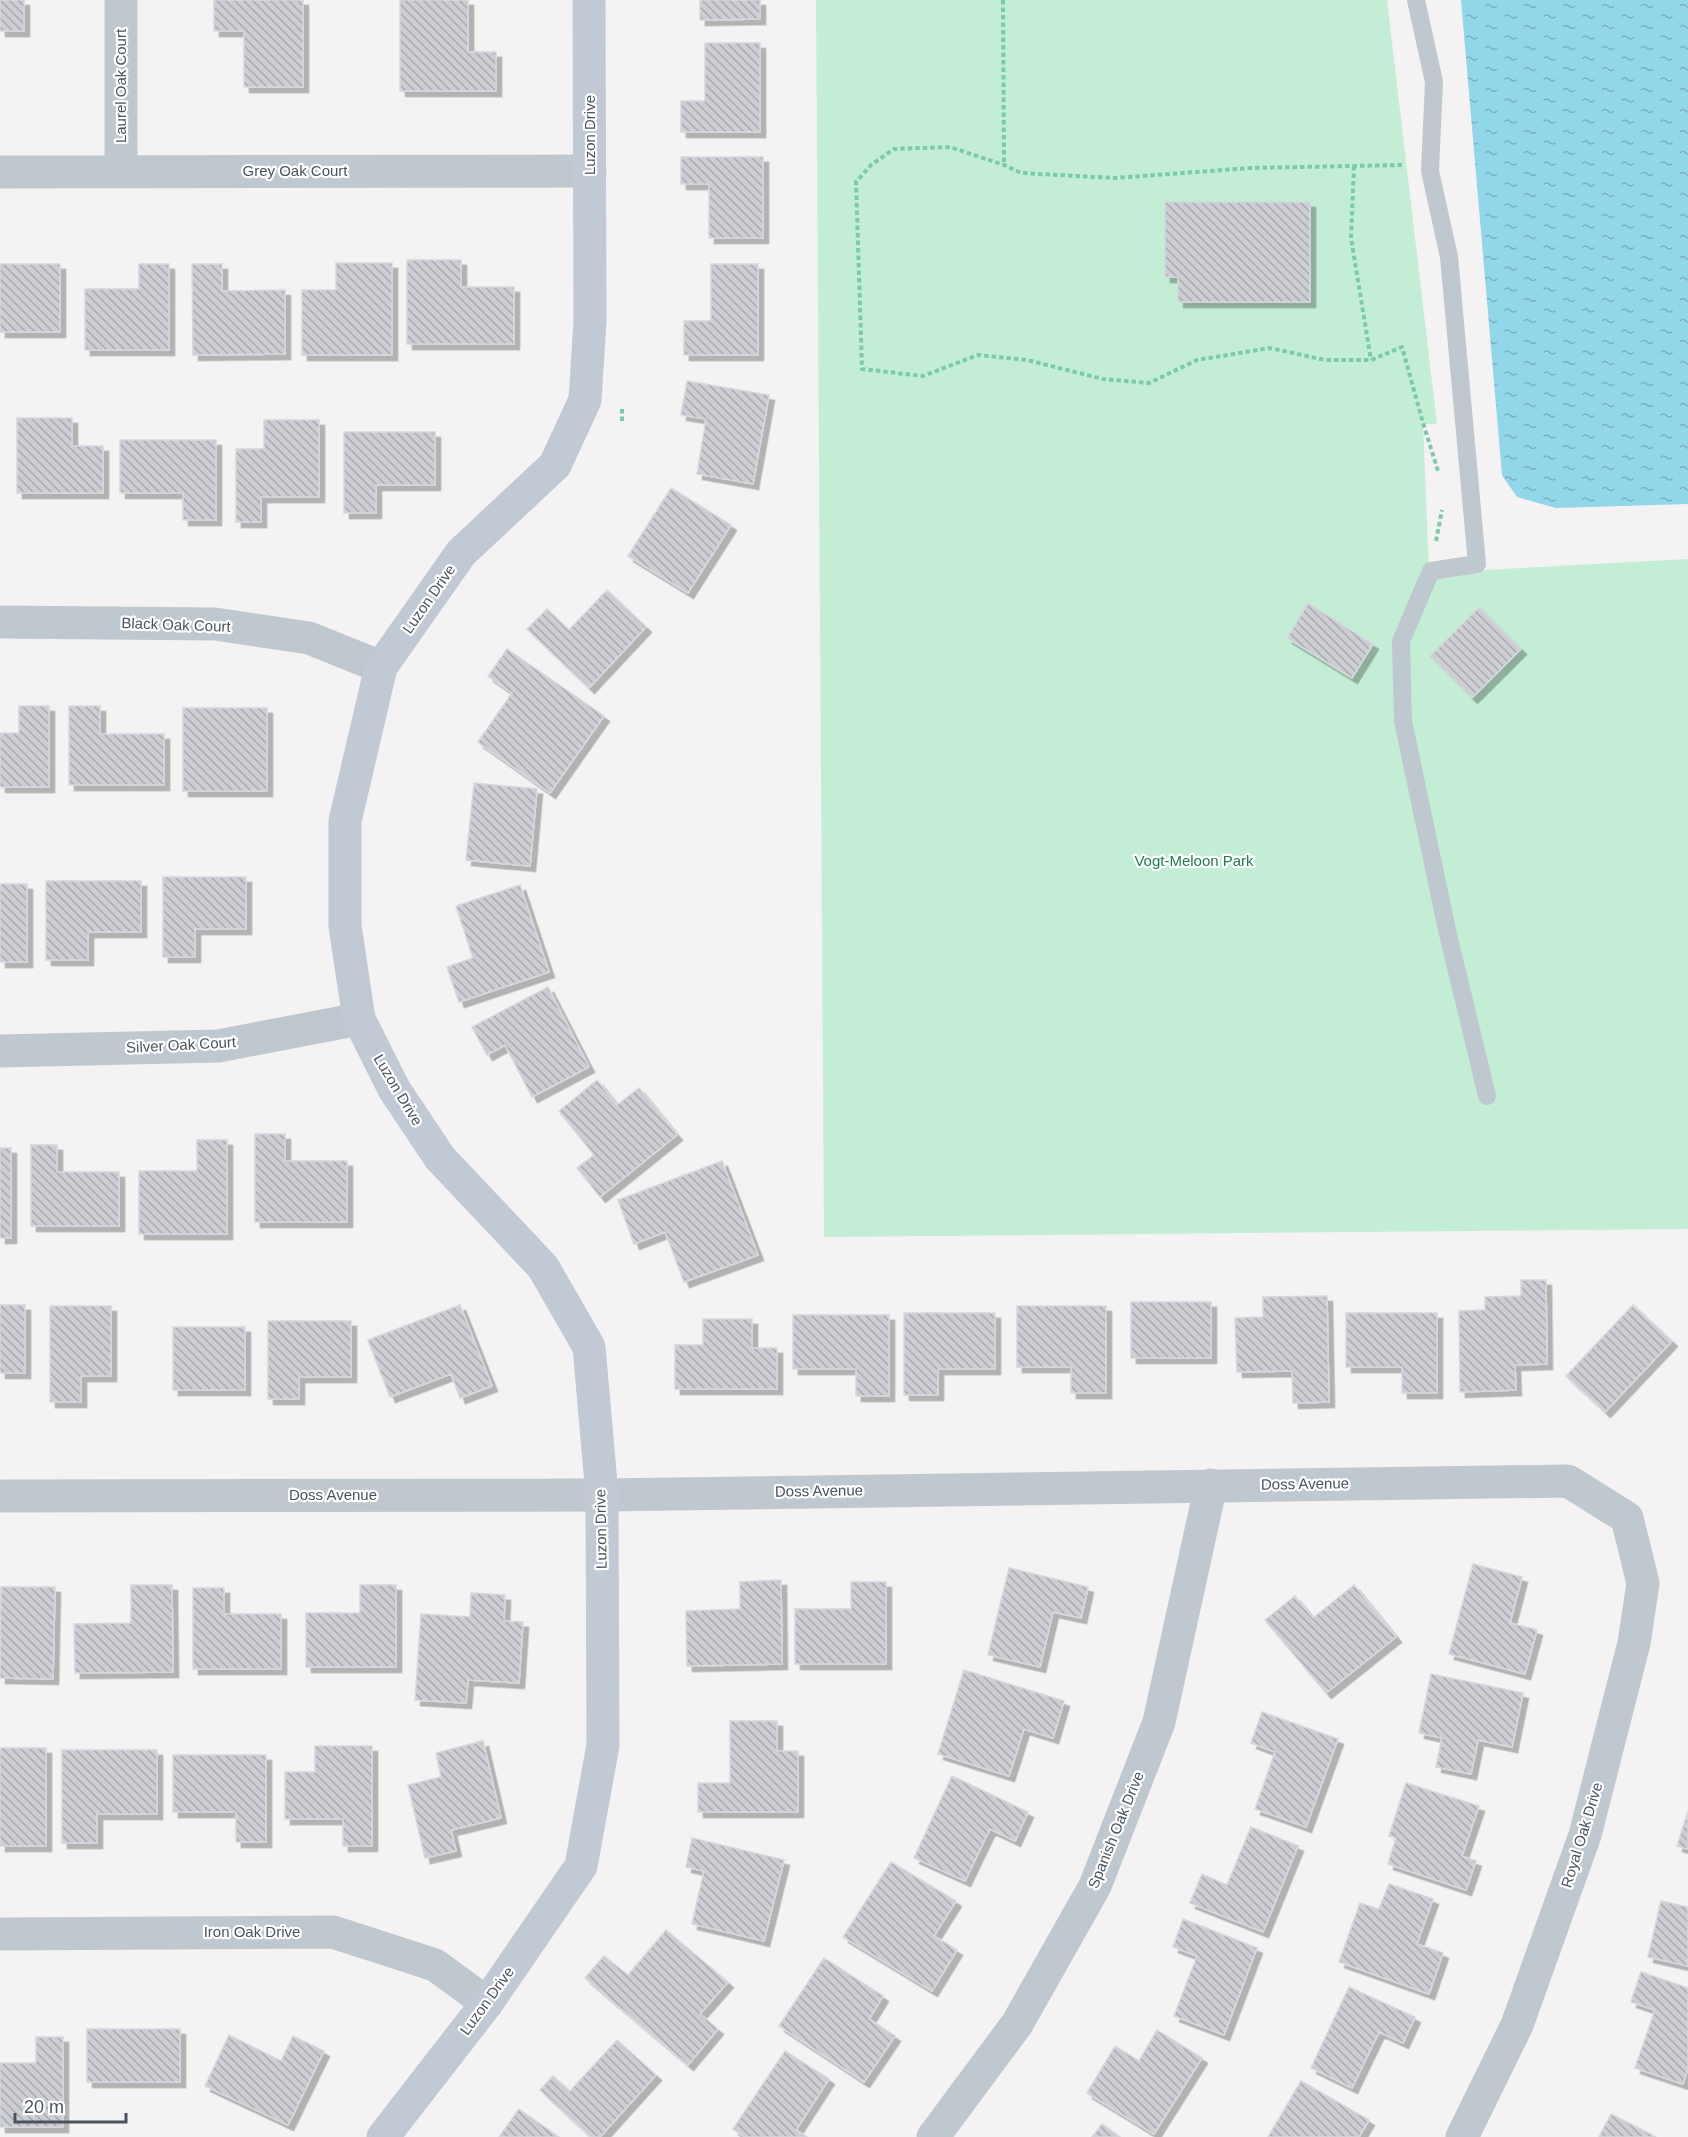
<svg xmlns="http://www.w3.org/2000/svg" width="1688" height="2137" viewBox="0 0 1688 2137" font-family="Helvetica,sans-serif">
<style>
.green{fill:#c3eed5}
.water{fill:url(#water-ripples)}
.building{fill:url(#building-back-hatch);stroke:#d6d8dc;stroke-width:1.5;filter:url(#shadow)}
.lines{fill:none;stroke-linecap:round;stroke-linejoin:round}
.path{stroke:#7ccba6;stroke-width:4;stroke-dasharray:4.5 3;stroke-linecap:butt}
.lane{stroke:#c0c8cf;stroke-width:18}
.street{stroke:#c0c8cf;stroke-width:33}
.secondary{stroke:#c0c9d4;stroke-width:33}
.labels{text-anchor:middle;stroke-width:4.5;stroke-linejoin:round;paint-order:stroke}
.street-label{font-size:15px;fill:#4a545e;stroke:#fff}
.park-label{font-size:15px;fill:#1b7f4f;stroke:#fff}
</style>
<defs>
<pattern id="water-ripples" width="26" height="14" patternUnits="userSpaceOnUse" patternTransform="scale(1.5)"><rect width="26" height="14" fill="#92d6e9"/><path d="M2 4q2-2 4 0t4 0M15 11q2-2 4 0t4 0" fill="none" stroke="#79b0c0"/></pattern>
<pattern id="building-back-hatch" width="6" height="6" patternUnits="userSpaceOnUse" patternTransform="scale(1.5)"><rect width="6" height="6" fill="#ccced4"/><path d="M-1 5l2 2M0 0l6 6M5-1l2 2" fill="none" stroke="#a8aaaf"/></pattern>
<filter id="shadow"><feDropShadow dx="5.5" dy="5.5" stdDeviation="0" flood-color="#0004"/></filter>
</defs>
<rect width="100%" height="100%" fill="#f4f2f2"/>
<path class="green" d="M816,0H1387L1437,424H1423L1429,573L1688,559V1229L824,1237Z"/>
<path class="water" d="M1461,0H1688V504L1556,508L1517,497L1502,475Z"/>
<path class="building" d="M0,0H24V31H0Z
M214,0H303V87H244V31H214Z
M400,0H468V52H496V91H400Z
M700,0H760V19L700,20Z
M705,43H760V132H681V101H705Z
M681,157H763V238H709V184H681Z
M1165,202H1310V302H1178V277H1165Z
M407,260H461V287H514V344H407Z
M336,263H392V355H302V290H336Z
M0,264H60V332H0Z
M139,264H169V350H85V289H139Z
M192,264H222V291L285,290V354L193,355Z
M711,264H758V355H684V321H711Z
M687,381L769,395L753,484L697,474L706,419L681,415Z
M17,418H72V446H103V493H17Z
M264,420H319V497H261V522H236V449H264Z
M344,432H435V485H376V513H344Z
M120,440H216V520H183V493H120Z
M671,488L731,525L688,593L628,556Z
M607,590L646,627L589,688L527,629L547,609L569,630Z
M1308,603L1373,644L1352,678L1287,638Z
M1479,607L1521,649L1472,698L1430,656Z
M507,649L604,716L550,793L478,742L512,693L488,676Z
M19,706H49V787H0V733H19Z
M69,706H100V734H164V785H69Z
M183,708H267V791H183Z
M474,783L537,789L530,866L466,860Z
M163,877H246V929H195V957H163Z
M46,881H141V932H88V960H46Z
M0,884H27V962H0Z
M520,885L549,972L459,1002L447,967L473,958L456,906Z
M548,987L589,1067L532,1097L505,1045L487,1055L472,1027Z
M597,1080L617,1105L639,1088L677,1135L600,1197L577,1168L594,1155L559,1111Z
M255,1134H285V1161H347V1222H255Z
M197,1140H227V1234H139V1171H197Z
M31,1145H57V1172H119V1226H31Z
M0,1148H11V1238H0Z
M722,1161L758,1255L684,1282L665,1232L634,1244L618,1200Z
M1521,1280H1546L1547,1364L1515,1365L1516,1390L1460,1392L1459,1311L1485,1310V1297L1521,1296Z
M1327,1296L1329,1402L1293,1403L1292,1371L1237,1372L1235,1318L1263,1317V1297Z
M1131,1302H1211V1358H1131Z
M0,1305H25V1373H0Z
M460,1305L492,1386L460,1398L451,1374L390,1397L368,1340Z
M1633,1305L1672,1341L1605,1412L1566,1376Z
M50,1306H111V1376H81V1402H50Z
M1017,1306H1106V1393H1071V1367H1017Z
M904,1313H995V1369H938V1395H904Z
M1346,1313H1437V1393H1402V1367H1346Z
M793,1315H889V1396H856V1369H793Z
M703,1319H752V1348H777V1389H675V1345H703Z
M268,1321H351V1377H299V1399H268Z
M173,1327H245V1390H173Z
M1473,1564L1522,1577L1510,1623L1537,1630L1525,1674L1449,1654Z
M1009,1568L1088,1587L1081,1618L1053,1612L1040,1667L988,1655Z
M781,1580L782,1664L687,1666L686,1611L740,1609V1582Z
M851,1582H886V1664H795V1609H851Z
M131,1585H172L173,1672L75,1673L74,1624L131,1623Z
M360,1585H396V1667H306V1613H360Z
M1354,1585L1396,1637L1326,1693L1265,1620L1295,1596L1313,1618Z
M1,1587H55L53,1679L0,1678Z
M193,1588H224V1614H281V1669H193Z
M471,1593L505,1595L504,1621L523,1622L519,1683L468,1680L466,1703L415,1700L421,1614L470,1617Z
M964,1670L1064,1701L1053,1738L1024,1729L1009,1776L938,1754Z
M1431,1674L1523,1693L1512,1747L1478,1740L1471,1774L1436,1767L1442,1738L1419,1733Z
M1262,1712L1338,1739L1306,1827L1255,1809L1275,1752L1251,1743Z
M730,1721H777V1751H798V1812H698V1783H730Z
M483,1741L501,1818L451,1830L456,1851L425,1858L408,1785L441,1777L436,1753Z
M315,1746H372V1846H343V1819H285V1772H315Z
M0,1748H46V1846H0Z
M62,1750H157V1814H97V1843H62Z
M173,1755H266V1842H236V1812H173Z
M952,1776L1028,1812L1015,1841L990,1829L965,1881L914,1858Z
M1406,1783L1479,1806L1462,1856L1476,1861L1466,1890L1388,1864L1396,1838L1389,1836Z
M1688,1811V1849L1677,1846Z
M1251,1827L1298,1846L1263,1932L1190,1903L1202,1874L1227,1885Z
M692,1838L784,1860L764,1941L692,1924L704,1871L686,1867Z
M891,1862L956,1901L934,1936L957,1950L932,1991L843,1937Z
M1389,1884L1433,1899L1417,1944L1443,1953L1429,1994L1339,1962L1360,1903L1379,1909Z
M1661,1901L1688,1907V1966L1648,1957Z
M1183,1919L1257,1948L1224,2035L1174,2016L1197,1956L1173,1947Z
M666,1930L728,1982L700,2014L718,2029L688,2065L585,1978L604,1956L628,1975Z
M824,1958L883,1996L869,2019L895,2036L864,2082L779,2026Z
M1641,1972L1688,1988V2068L1683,2084L1635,2068L1655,2010L1631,2002Z
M1349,1987L1415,2017L1403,2043L1379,2032L1352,2088L1311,2068Z
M87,2029H180V2082H87Z
M1157,2030L1202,2058L1154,2134L1087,2093L1115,2046L1139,2061Z
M229,2035L281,2061L293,2036L324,2051L288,2125L205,2086Z
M36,2037H63V2127H0V2063H36Z
M617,2040L656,2075L600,2137H591L540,2090L553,2076L570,2091Z
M785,2051L829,2079L796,2130L807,2137H745L733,2129Z
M1301,2081L1369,2120L1359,2137H1268Z
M519,2109L559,2137H499Z
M1611,2114L1656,2137H1599Z
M1102,2124L1120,2137H1092Z"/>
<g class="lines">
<path class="path" d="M1003,0L1004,165
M1402,165L1250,168L1115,178L1021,173L1004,165L950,147L894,149L871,165L856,182L862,369L923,376L978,355L1027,360L1103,379L1149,383L1197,360L1270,348L1325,360H1371L1402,347L1423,423L1438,471
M1354,166L1351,238L1371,360
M622,409V421
M1436,541L1442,510"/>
<path class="lane" d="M1416,0L1434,82L1430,171L1449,257L1477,564L1431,571L1401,641L1403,721L1447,930L1487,1096"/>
<path class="street" d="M121,171V0
M0,172L590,171
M0,622L215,624L309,638L381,667
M0,1051L218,1046L359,1019
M0,1496L602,1495L1568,1481L1627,1518L1643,1583L1634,1643L1585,1835L1517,2025L1462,2137
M0,1934L333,1932L435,1965L487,2003
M933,2137L1017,2024L1095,1886L1159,1722L1211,1485"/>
<path class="secondary" d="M383,2137L487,2003L581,1866L603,1745L602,1495L589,1347L543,1267L440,1158L394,1089L359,1019L345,926V821L381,667L461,553L555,465L585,400L590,321L589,0"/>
</g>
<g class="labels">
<g class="street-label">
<text transform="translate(121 86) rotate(-90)" y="5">Laurel Oak Court</text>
<text transform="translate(590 135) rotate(-90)" y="5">Luzon Drive</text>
<text x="295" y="176">Grey Oak Court</text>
<text transform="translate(429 599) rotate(-55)" y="5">Luzon Drive</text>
<text transform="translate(176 625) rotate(2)" y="5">Black Oak Court</text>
<text transform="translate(181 1045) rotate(-3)" y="5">Silver Oak Court</text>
<text transform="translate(398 1090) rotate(59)" y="5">Luzon Drive</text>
<text transform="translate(1305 1484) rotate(-1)" y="5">Doss Avenue</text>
<text transform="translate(819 1491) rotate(-1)" y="5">Doss Avenue</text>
<text x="333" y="1500">Doss Avenue</text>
<text transform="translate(601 1529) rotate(-91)" y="5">Luzon Drive</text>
<text transform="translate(1116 1830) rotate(-68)" y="5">Spanish Oak Drive</text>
<text transform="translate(1582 1835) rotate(-73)" y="5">Royal Oak Drive</text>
<text x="252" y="1937">Iron Oak Drive</text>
<text transform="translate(487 2001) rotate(-54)" y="5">Luzon Drive</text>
</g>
<g class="park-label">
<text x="1194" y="866">Vogt-Meloon Park</text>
</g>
</g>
<path d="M15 2113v9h111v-9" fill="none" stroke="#4a545e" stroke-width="3"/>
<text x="24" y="2113" font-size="18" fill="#4a545e" stroke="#ffffff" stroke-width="4.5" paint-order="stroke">20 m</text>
</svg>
